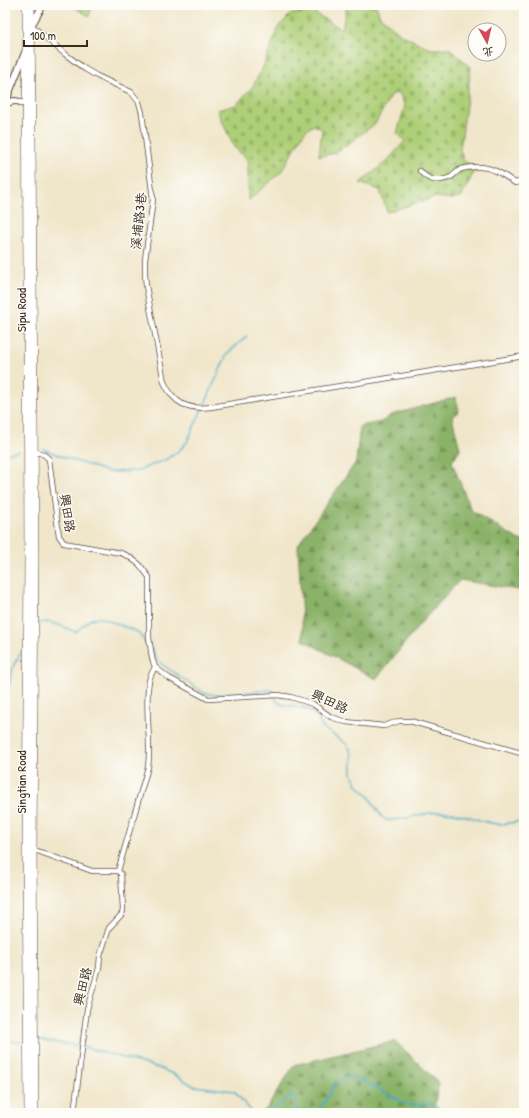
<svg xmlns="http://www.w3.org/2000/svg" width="529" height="1118" viewBox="0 0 529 1118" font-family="'Patrick Hand','LXGW WenKai TC',sans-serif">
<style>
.green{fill:#adcf77;stroke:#747c4a}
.forest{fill:url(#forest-firs);stroke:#626e43}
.cemetery{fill:url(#cemetery-stones);stroke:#747c4a}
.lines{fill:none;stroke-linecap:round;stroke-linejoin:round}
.stream{stroke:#44abc4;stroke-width:1.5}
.street-casing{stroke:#564638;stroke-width:6}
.secondary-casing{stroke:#564638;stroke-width:8}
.primary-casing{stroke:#564638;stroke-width:8}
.street{stroke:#fff;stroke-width:4.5}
.secondary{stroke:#fff;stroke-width:6}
.primary{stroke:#fff;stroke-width:7}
.labels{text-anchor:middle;stroke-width:3;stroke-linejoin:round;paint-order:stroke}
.street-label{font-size:13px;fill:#3b2a1e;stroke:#fdfcf7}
</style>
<defs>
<pattern id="forest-firs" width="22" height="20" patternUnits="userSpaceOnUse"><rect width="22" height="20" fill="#8ab268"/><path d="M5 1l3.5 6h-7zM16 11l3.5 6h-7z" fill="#729155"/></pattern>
<pattern id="cemetery-stones" width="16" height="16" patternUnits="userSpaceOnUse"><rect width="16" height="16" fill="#adcf77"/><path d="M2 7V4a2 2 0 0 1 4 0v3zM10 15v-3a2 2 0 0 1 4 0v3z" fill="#96b266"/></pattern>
</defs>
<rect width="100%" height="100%" fill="#fdfcf7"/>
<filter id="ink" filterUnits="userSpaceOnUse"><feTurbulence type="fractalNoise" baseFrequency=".025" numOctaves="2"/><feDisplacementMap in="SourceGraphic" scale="8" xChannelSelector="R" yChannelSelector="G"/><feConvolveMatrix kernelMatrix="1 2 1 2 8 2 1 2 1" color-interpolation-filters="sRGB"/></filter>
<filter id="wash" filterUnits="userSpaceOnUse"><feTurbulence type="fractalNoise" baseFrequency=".012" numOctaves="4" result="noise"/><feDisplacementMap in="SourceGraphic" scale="16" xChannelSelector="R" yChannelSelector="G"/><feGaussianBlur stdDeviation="0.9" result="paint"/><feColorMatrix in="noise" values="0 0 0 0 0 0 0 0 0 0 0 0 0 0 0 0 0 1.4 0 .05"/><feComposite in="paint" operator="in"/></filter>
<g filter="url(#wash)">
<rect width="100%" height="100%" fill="#f0e6ca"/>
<path class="green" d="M71,5H93L89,16Z"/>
<path class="forest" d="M456,397L459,411L452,417L460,449L452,462L471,510L519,540L524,541V591L460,580L421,623L376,679L303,640L298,545L356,462L360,426L381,422L391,415Z
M395,1041L439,1083L433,1113H262L267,1108L294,1065Z"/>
<path class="cemetery" d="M347,5H376L380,16L402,35L431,49L449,48L471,67L460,150L464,161L476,168L462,196L451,199L436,197L387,212L380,190L360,183L387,161L405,141L397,133L405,106L399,92L391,95L375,124L335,153L319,156L322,129L314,125L305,131L281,172L248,201V160L234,147L217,110L236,105L253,86L263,67L279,26L291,14L311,11L342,29Z"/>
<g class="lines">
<path class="stream" d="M204,406L227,354L247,336
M43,449L61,456L108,472L137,471L165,460L179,451L187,442L202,409
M5,454L18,451
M36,624C48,618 65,628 76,632L88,621L94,618H102L138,632L149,647
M152,649L157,660L163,665L204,693L217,695L270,690L273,691L277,702L283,705L306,708L316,715L322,727L348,745L352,755V774L358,786L368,795L381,816L386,820C406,821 424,811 443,812C462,812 479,822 497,824C506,825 515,821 524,821
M5,700L14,664L24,648
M37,1040L80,1046
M5,1041L25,1042
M84,1047L159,1068L173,1074L194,1086L234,1091L253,1113
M269,1113L292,1095L295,1098L297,1113
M316,1113L326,1100L335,1084L343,1078L352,1077L361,1080L408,1105L430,1104L434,1105L444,1113"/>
</g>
</g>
<g filter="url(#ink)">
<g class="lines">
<g class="street-casing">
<path id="street" d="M31,25L65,54L85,69L97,76L131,92L139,102L142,113L153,199L145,260V274L146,286L164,382C174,404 187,410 211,407L524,356
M420,171C429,182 439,182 451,177C454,175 457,171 461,169C465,168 472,167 476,167C492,166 504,175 515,183L524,181
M33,451L43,454L49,459L59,536L64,543L121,553L128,556L139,564L149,577V637L152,658L155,667L169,678L208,699L278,695L291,697L313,704L331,717L346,722L384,726L399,721H410L524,754
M32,849L92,871H118L121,874L123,910L122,914L109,928L100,956L99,968L87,1009L74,1113
M118,871L148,767C152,739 144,709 149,681C150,676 153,671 155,667"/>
</g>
<g class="secondary-casing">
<path id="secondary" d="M31,26L43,5
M5,103L26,50
M5,104C14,100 18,100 26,105"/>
</g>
<g class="primary-casing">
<path id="primary" d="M26,5L28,560L26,848L28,1113
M31,5L35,560L33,849L35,1113"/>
</g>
<use href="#street" class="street"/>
<use href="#secondary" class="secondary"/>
<use href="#primary" class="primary"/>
</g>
</g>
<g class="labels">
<g class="street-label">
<text transform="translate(138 221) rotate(-84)" y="5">溪埔路3巷</text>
<text transform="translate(21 310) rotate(-90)" y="5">Sipu Road</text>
<text transform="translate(68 513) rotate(81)" y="5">興田路</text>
<text transform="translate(330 701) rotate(25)" y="5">興田路</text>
<text transform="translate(21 782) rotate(-90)" y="5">Singtian Road</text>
<text transform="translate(82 986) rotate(-76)" y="5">興田路</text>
</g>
</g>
<rect width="529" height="1118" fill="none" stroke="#fdfcf7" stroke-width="20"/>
<g transform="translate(487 42) rotate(172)"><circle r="19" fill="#fdfcf7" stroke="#afa8a0"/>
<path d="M0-3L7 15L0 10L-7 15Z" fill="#d1495b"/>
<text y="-6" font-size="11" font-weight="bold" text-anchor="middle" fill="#3b2a1e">北</text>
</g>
<path d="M24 40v6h63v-6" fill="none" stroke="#3b2a1e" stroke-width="2"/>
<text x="30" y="40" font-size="12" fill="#3b2a1e" stroke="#fdfcf7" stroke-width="3" paint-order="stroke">100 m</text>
</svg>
